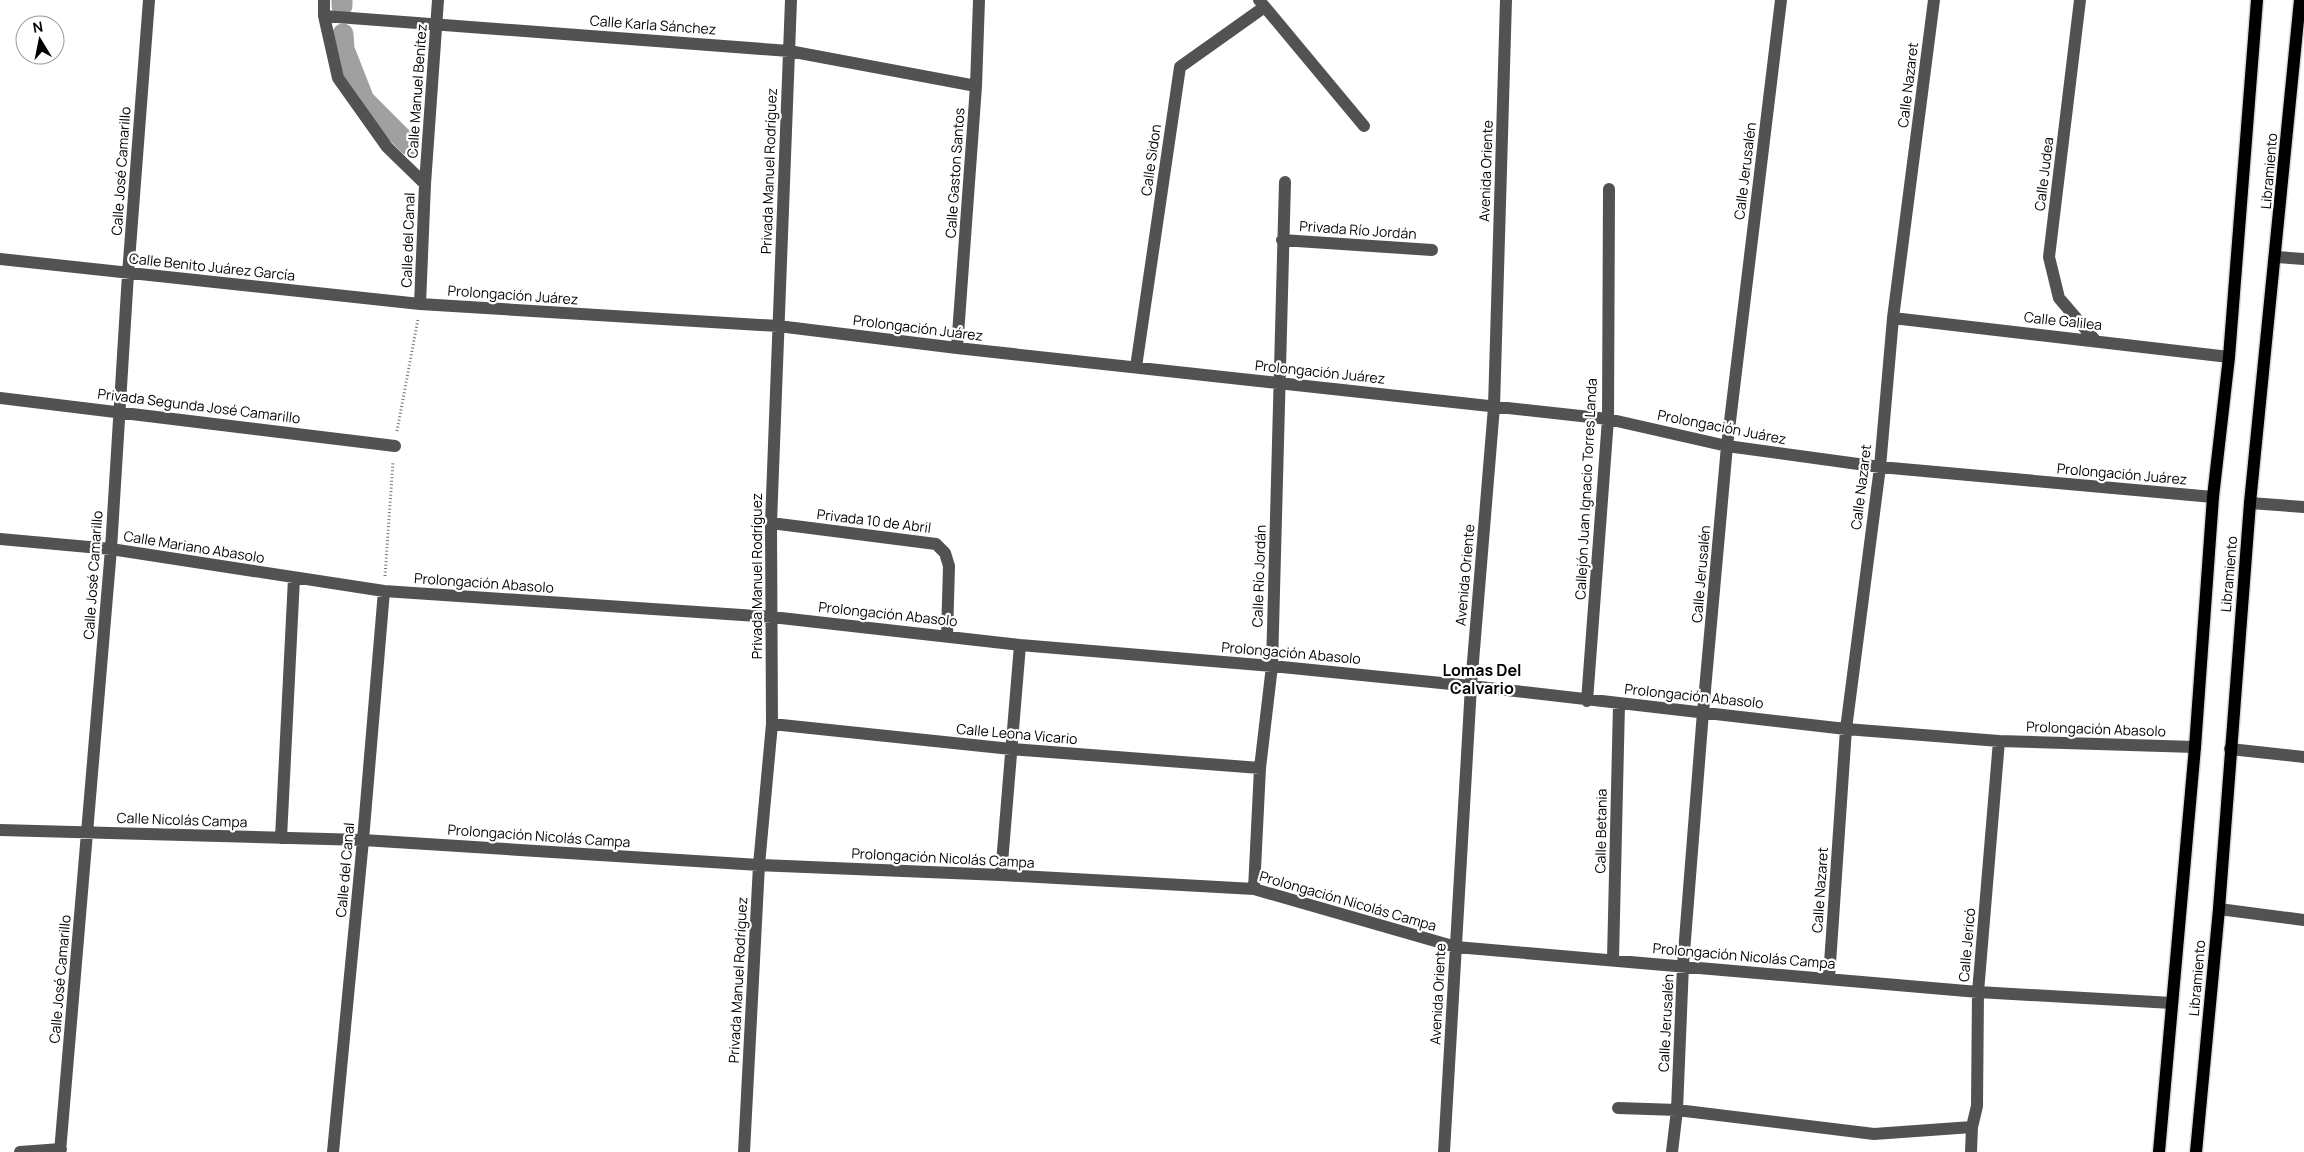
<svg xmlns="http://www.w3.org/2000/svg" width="2304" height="1152" viewBox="0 0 2304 1152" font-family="Manrope,sans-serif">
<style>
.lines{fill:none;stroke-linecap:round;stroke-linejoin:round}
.canal{stroke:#a0a0a0;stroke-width:21}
.major-casing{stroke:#dbdbdb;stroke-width:15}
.path{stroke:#747474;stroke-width:3;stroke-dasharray:1 2.5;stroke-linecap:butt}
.minor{stroke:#525252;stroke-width:12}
.major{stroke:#000;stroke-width:12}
.labels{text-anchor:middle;stroke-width:4.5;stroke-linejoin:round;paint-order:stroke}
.street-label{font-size:14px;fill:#000;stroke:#fff}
.quarter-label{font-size:16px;font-weight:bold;fill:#000;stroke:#fff}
</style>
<rect width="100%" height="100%" fill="#fff"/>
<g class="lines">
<path class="canal" d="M342,6V0
M343,34L344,49L364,100L409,145"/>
<g class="major-casing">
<path id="major" d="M2159,1152L2195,747L2213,497L2229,357L2257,0
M2196,1152L2219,909L2250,503L2300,0"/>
</g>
<path class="path" d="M397,431L418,319
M385,576L393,462"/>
<path class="minor" d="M324,0V16L338,78L387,147L425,184
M1259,0L1364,126
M2080,0L2049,257L2059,298L2094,339
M324,16L789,51L976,86
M1282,240L1432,250
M2276,257L2304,259
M0,259L420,304L778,326L957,348L1608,419L1727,446L1880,467L2213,497
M420,304L425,184L438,0
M1893,318L2229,357
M957,348L976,86L979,0
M1136,367L1180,67L1263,8
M0,398L395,446
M2250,503L2304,507
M771,523L936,544L945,553L949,566L947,636
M0,539L111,549L384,591L772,617L1020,645L1272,666L1471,686L1846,729L1999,741L2195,747
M1587,701L1608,419L1609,189
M772,724L1011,749L1260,768
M2230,749L2304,757
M0,830L363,840L759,865L1001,875L1254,889L1456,947L1978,992L2172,1003
M281,838L294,578
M1001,875L1020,645
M1254,889L1260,768L1272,666L1285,182
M2219,909L2304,920
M1613,959L1619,704
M1829,978L1846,729L1880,467L1893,318L1934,0
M1618,1108L1677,1110L1874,1134L1972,1127
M20,1152L61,1149
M60,1152L111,549L128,274L149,0
M333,1152L363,840L384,591
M744,1152L759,865L772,724L771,523L791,0
M1444,1152L1471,686L1494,407L1506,0
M1672,1152L1677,1110L1683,965L1703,712L1727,446L1781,0
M1971,1152L1972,1127L1977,1106L1978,992L1999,741"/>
<use href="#major" class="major"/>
</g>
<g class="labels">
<g class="street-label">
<text transform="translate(653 25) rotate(4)" y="5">Calle Karla Sánchez</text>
<text transform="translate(1908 85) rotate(-83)" y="5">Calle Nazaret</text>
<text transform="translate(417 91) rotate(-86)" y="5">Calle Manuel Benítez</text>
<text transform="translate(1151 160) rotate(-82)" y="5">Calle Sidon</text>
<text transform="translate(121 171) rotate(-86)" y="5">Calle José Camarillo</text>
<text transform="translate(769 171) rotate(-88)" y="5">Privada Manuel Rodríguez</text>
<text transform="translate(1486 171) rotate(-88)" y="5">Avenida Oriente</text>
<text transform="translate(1745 171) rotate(-83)" y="5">Calle Jerusalén</text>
<text transform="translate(2269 171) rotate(-85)" y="5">Libramiento</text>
<text transform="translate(955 173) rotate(-86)" y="5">Calle Gaston Santos</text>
<text transform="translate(2044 174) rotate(-83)" y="5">Calle Judea</text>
<text transform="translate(1358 230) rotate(4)" y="5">Privada Río Jordán</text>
<text transform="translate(408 240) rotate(-88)" y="5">Calle del Canal</text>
<text transform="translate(212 267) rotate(6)" y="5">Calle Benito Juárez García</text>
<text transform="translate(513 295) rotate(4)" y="5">Prolongación Juárez</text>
<text transform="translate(2063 321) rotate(6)" y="5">Calle Galilea</text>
<text transform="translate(918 328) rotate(7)" y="5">Prolongación Juárez</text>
<text transform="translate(1320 372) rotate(6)" y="5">Prolongación Juárez</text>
<text transform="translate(199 406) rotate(7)" y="5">Privada Segunda José Camarillo</text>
<text transform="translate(1722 427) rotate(11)" y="5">Prolongación Juárez</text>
<text transform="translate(2122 474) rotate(5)" y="5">Prolongación Juárez</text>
<text transform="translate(1861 487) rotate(-83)" y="5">Calle Nazaret</text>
<text transform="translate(1586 489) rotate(-87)" y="5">Callejón Juan Ignacio Torres Landa</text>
<text transform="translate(874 521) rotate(7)" y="5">Privada 10 de Abril</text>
<text transform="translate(194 547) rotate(9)" y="5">Calle Mariano Abasolo</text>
<text transform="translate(1701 574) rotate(-85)" y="5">Calle Jerusalén</text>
<text transform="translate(2229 574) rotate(-85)" y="5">Libramiento</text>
<text transform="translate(93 575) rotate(-86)" y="5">Calle José Camarillo</text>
<text transform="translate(1465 575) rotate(-85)" y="5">Avenida Oriente</text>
<text transform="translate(757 576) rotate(-90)" y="5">Privada Manuel Rodríguez</text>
<text transform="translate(1259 576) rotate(-88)" y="5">Calle Río Jordán</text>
<text transform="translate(484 583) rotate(4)" y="5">Prolongación Abasolo</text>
<text transform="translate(888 614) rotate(6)" y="5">Prolongación Abasolo</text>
<text transform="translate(1291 653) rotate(5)" y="5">Prolongación Abasolo</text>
<text transform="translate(1694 696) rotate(6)" y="5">Prolongación Abasolo</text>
<text transform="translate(2096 729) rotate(2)" y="5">Prolongación Abasolo</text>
<text transform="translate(1017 734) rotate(5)" y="5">Calle Leona Vicario</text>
<text transform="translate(182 820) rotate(2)" y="5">Calle Nicolás Campa</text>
<text transform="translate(1601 831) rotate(-89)" y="5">Calle Betania</text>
<text transform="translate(539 836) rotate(4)" y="5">Prolongación Nicolás Campa</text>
<text transform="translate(943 858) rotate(3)" y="5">Prolongación Nicolás Campa</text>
<text transform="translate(345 870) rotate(-85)" y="5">Calle del Canal</text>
<text transform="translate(1820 890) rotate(-86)" y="5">Calle Nazaret</text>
<text transform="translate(1348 901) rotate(16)" y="5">Prolongación Nicolás Campa</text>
<text transform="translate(1967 945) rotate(-85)" y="5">Calle Jericó</text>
<text transform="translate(1744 956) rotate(5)" y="5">Prolongación Nicolás Campa</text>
<text transform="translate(2197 978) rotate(-85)" y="5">Libramiento</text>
<text transform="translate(60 979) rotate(-85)" y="5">Calle José Camarillo</text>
<text transform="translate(738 980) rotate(-87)" y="5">Privada Manuel Rodríguez</text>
<text transform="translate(1438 994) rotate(-87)" y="5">Avenida Oriente</text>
<text transform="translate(1666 1023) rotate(-87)" y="5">Calle Jerusalén</text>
</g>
<g class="quarter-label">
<text x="1482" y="676">Lomas Del<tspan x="1482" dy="18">Calvario</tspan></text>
</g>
</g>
<g transform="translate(40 40) rotate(350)"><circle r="24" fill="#ffffff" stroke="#999999"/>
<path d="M0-4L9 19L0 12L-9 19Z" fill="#000000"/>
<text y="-8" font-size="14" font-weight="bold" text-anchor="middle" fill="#000000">N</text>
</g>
</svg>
